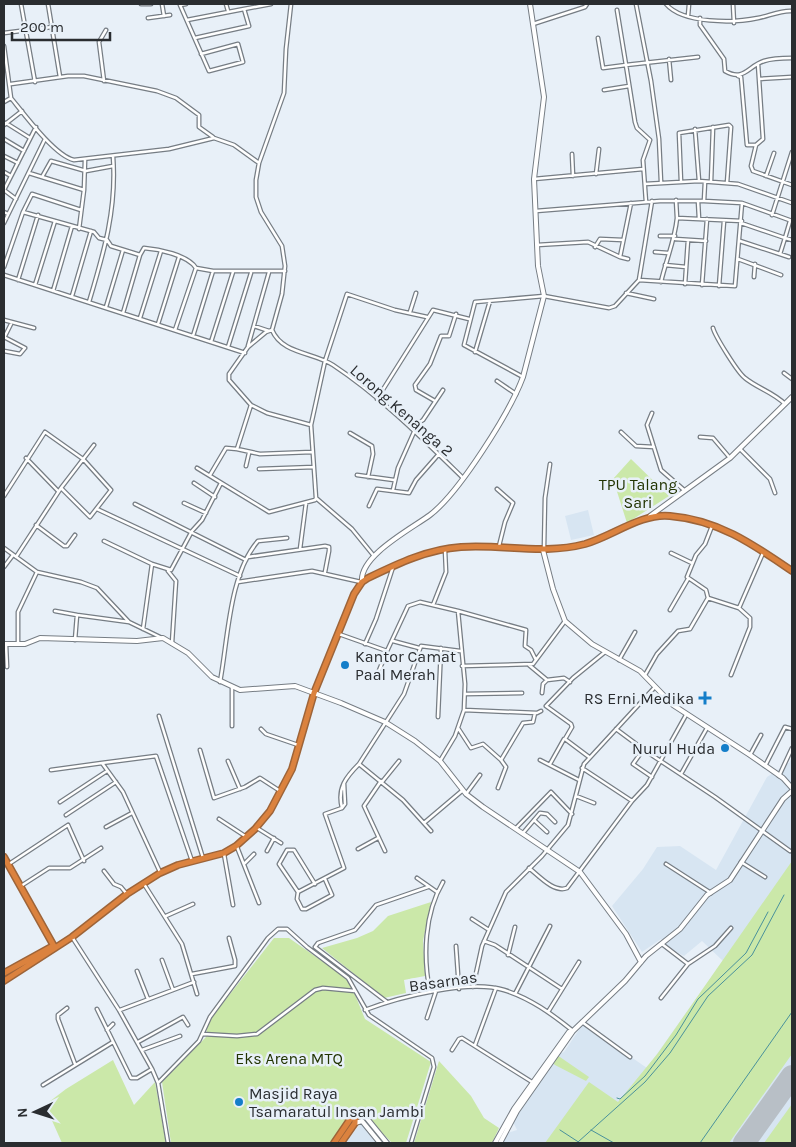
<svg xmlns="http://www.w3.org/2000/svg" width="796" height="1147" viewBox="0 0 796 1147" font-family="Karla,sans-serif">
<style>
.built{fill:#d7e5f2}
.green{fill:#cbe8a9}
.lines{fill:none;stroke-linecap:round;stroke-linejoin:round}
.stream{stroke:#49919b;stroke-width:1}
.runway{stroke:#b8bfc6;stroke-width:22}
.street-casing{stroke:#767d84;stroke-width:5}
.secondary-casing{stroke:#767d84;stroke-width:6}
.highway-casing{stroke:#9d6439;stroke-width:8}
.street{stroke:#fff;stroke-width:2.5}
.secondary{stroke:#fff;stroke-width:4}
.highway{stroke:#db823e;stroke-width:5}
.poi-dot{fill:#147ec9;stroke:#e8f0f8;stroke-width:2}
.labels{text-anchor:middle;stroke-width:5;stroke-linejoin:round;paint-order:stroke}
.street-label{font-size:16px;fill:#2a2d30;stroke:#e8f0f8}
.park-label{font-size:16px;fill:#223402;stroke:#e8f0f8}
.poi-label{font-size:16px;fill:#2a2d30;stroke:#e8f0f8;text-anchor:start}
</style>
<rect width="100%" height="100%" fill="#e8f0f8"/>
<path class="built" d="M588,510L594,535L571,540L565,516Z
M792,755V1143H502L507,1133L517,1130L513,1122L559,1054L564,1052L583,1024L647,1068L764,903L723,961L702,941L684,956L669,948L661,939L642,952L612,906L643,869L657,847L680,846L716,870L767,777L790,762Z
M360,1124L364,1125L379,1143H345Z"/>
<path class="green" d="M631,459L669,496L627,523L613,479Z
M792,861V1054L729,1143H545L589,1082L618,1102L658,1053Z
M431,902L423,941L425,976L404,980L406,993L384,998L322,948L357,938L373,931L388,916Z
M274,938H289L349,980L365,1019L431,1062L406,1143H392L363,1113L353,1115L330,1143H171L162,1082L206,1037L208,1022Z
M557,1055L589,1077L586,1081L555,1065L552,1062Z
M113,1060L134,1105L155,1082L166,1143H62L45,1105L66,1089Z
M439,1061L471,1096L484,1118L499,1128L492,1143H414Z
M792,1104V1143H764Z"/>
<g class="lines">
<path class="stream" d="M617,1098L620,1099L645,1076L676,1035L698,999L746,953L768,912
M560,1130L580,1143
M591,1130L614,1143
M578,1142L645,1082L670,1053L708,996L752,955L784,895
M700,1143L792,1012"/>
<path class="runway" d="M744,1143L792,1076"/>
<g class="street-casing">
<path id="street" d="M21,4L35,82
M48,4L60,77
M141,4H151
M162,4L164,16
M186,4L180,5L209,71L243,62L238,44L201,54
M226,4L228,11
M291,4L286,49L284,93L259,163L256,180V197L261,212L282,246L285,266L282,294L272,330C282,354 313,352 333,365C380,396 422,438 463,478
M636,4L651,81L659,139L661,182
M666,4C683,24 734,23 758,18C769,16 781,10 792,11
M733,4L734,23
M244,9L271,4
M688,16L689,4
M148,18L170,15
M700,18V25L724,59L725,71C744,82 748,66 764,61C773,58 783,58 792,58
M187,20L244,9L249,26L195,38
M533,24L585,7L587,4
M4,33L52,27
M598,38L603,68L626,65L617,10
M4,46L11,98
M669,59L671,80
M758,64L759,79L792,77
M738,76L741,77L747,145H756L763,139L759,79
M104,81L99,42L106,30
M11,84L68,76H84L157,91L176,98L199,115V127L213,137
M604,90L629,86
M4,102L11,98C24,114 55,156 74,160L169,149L214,138L234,145L259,163
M6,123L30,138
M4,125L22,111
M695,129L699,181
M4,139L24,151
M756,145L751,166L753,171L792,185
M572,154L573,176
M4,156L18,163
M4,172L11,176
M29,173L84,190
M596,174L599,149
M766,176L774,153
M42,177L51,161L86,171L113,166
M534,179L643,169
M681,182L679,133L729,125L731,127L727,183
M711,182L713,127
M645,184L699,181L738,184L792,203
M4,190L36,127
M4,190L16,199
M676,200L677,218L742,221
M698,201L699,219
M704,201L705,182
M646,202L643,160L650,140L637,128L635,122L626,65L698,57
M536,211L660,201H704L742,203L792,221
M4,212L8,214
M23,212L32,194L81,210
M772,215L792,152
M4,223L45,139
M741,223L785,238L790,221
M79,229L84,190L85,160
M660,236H675
M675,239L706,241
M740,241L789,257
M537,245L588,242L620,257L631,203
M595,247L600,239L623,240
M655,252L668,253
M780,254L785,238L792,240
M620,257L628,259
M738,259L781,275
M665,265L686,267
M4,267L23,212L94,232L99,238L107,240L111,246L140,255
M4,275L245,353
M754,277L755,264
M18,280L38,215
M639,280L652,201
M661,282C666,260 675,240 677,218
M685,284L688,240
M35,285L55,221
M702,285L707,219
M719,286L724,221
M53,291L72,226
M626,293L654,299
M72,296L91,231
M89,302C104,252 117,209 113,156
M106,307L123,250
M410,312L416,293
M123,313L140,255L144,248C158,249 188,255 196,268L213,271
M140,318L161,251
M4,320L34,328
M158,324L179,257
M254,326L269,331
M713,328C715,336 738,373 745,378C757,388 773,392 785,404
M175,330L196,268
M272,330L266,332L248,347L229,374V380L251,405L267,413L311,425
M193,336L213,271H285
M4,337L25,348L20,354L4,351
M4,338L11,324
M211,342L233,272
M248,346L269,272
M228,347L251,273
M475,352L490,301
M784,373L792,379
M523,377L464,345L475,302L544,296L609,308L615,306L639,280L735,286L742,203
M497,381L516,394
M377,399L433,310L469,319
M435,401L416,390L415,385L430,364L441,336H449L456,314
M251,405L237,449L260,454L312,452
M652,413L647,425L661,470L684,490
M411,428L423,420L443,390
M621,432L636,446L654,447
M350,433L372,446L373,454L368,477
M700,437L713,438L730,458
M740,449L770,479L775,493
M26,458L58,491
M246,466L249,453
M197,468L269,512L315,500L316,498
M259,469L314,467
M210,475L226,448L237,449
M357,475L394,480
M194,483L215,497
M497,489L513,503L505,522L499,546
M393,490L398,468L414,432
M4,496L45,432L83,459L111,490L90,517L61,488
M184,503L206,513
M135,504L246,560
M369,506L377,489L409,493L416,480L438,455
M97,509L240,576
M36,525L64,546H67L75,535
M104,541L152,564L171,570L192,531L202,520L221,483
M4,548L37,572L81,582L97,588L129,622
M300,549L306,503
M544,549L545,498L550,464
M671,553L692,563
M374,556L352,529L316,498L311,425L325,361L347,294L395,310L427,317
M16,557L61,488L94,445
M248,557L325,546L329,547V551L325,572
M4,567L13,555
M168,571L176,581L172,643
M238,582L312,571L361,582
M708,598L739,608L750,618V627L731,675
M433,605L446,572L445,550
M739,608L763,553
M670,610L688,579
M55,611L77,615
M458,611L526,630L525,646L531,650L536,660
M143,629L152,564
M339,634L387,651L408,606L420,602L458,611L465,684L464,710L455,736L440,761
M75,640L77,615L129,622L162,638
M393,641L419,648
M18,643V612L37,572
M6,644L7,667
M365,644L376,619L393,567
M619,660L635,632
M529,665L547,680L564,678L570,682
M462,666L533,664L565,621
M378,673L387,651
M645,675L657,654L678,631L690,629L708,598L706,590L687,577L696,555L705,544L712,526
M220,682C228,640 229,574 258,541L287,538
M232,687V726
M542,693L543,684L547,680
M465,694L522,693
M464,710L537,713L541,711
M159,716L203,858
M438,717L441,648
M458,728L471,748L483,744L501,760L523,723L533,722L535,713
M261,729L266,734L298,745
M616,729L647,752L715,797L790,851
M200,750L214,798L245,787L260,778L280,791
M643,750L633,764L652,777
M750,755L761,735
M589,757L565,739L572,727L571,724L546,706L573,678L605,652
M540,760L579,780
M228,761L240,789
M102,763L156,756L192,861
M550,764L564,739
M765,766L785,727L792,729
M582,768L632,801
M51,770L102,763L123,792L160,872
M681,774L707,728
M779,776L792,748
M381,781L364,806L385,851
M382,782L399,761
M498,788L506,767L501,760
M466,794L480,775
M576,796L594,803
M60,802L107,771
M342,808L345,804L344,783
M66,815L116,782
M219,819L245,836
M534,820L547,832
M424,823L463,790
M106,827L132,813
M257,828L281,843
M516,828L551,792L572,814
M431,831L403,800L359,764L404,694L421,646L460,651
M523,833L540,813L547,814L555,822
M237,847L259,903
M358,849L378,838
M267,851L274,838
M224,854L233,905
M741,862L765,877
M245,863L254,854
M9,864L68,825L84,861
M666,864L711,893
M529,868C539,876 554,893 567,888L632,801L647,785L686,715
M104,871L114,884L121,887L126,893
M417,878L437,892
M144,884L182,944L197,994
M315,884L294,850H287L279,864L298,892L297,899L302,909H306L332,895L325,879
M21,886L49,868H70L101,848
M298,892L344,868L325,814L342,808C337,788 346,777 359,764
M166,916L193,904
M472,919L489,930
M72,937L119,1010L152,1069L158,1083L168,1143
M484,941L495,945L562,989
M662,944L688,964
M456,946L459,989
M508,955L515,927
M162,960L173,990
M137,971L148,999
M192,974L235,966V960L229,938
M473,987L482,946L506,892L542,856L568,825L584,764L655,687
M430,992C423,957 424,914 443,882
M515,994L550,926
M661,998L688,964L715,946L731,928
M387,1002L315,947L318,943L355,930L376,905L428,887
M67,1008L58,1015V1019L75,1064
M97,1009L131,1078H137L152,1069
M120,1010L194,982
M365,1010C399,997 469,979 504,990C530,998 552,1014 573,1031
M548,1012L579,962
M427,1018L436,991
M582,1022L630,1057
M107,1030L113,1024
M203,1034L237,1036L257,1034L315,990L323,988L355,991
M138,1042L183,1017L188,1025
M475,1045L496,988
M142,1050L180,1036
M452,1050L459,1039L462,1038L532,1082
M158,1083L199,1041L210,1017L268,938L278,929H287L307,947L348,978L369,1015L432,1058L434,1067L411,1143
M43,1085L113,1042"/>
</g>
<g class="secondary-casing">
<path id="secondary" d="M650,516L730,458L792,397
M543,550L553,589L565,621L592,644L640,671L673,705L750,755L783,778L792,788
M362,582C359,556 411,529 430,515C459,493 510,412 523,377L544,296L538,266L534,179L544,97L530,4
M4,644H25L40,638L137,641L163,638L188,653L212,677L240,690L295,686L341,703L385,722L415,741L440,761L466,794L483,807L580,872L626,934L641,962
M351,1118L359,1114L365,1116L387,1143
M355,1123L362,1121L380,1143
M495,1143L514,1109L569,1032L573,1031
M500,1143L517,1111L573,1031L625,981L646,956L680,929L707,895L730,880L783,799L792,791"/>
</g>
<g class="highway-casing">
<path id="highway" d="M4,857L55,948
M4,973L53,946
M4,981L72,937L127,894L160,873L178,865L224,853L236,846L255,829L270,811L292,769L314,693L354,594L362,582L368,578C397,564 428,549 461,547C503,544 543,555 585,544C613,536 641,513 670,516C719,520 754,545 792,571
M334,1143L351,1118H355V1123L341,1143"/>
</g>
<use href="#street" class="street"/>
<use href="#secondary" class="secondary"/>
<use href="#highway" class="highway"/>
</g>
<g class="poi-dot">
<circle cx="345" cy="665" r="5"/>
<path d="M702.5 690.5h5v5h5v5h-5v5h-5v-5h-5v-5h5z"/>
<circle cx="725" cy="748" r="5"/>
<circle cx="239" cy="1102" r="5"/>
</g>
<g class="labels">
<g class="street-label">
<text transform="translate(402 410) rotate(41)" y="6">Lorong Kenanga 2</text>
<text transform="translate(443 981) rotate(-8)" y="6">Basarnas</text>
</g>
<g class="park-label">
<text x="638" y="490">TPU Talang<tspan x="638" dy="18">Sari</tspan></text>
<text x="289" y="1064">Eks Arena MTQ</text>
</g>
<g class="poi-label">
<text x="355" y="662">Kantor Camat<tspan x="355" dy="18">Paal Merah</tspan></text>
<text x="694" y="704" text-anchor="end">RS Erni Medika</text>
<text x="715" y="754" text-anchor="end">Nurul Huda</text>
<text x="249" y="1099">Masjid Raya<tspan x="249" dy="18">Tsamaratul Insan Jambi</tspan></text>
</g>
</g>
<rect width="796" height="1147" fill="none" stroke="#2a2d30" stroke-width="10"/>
<g transform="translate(35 1112) rotate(266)" stroke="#e8f0f8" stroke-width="4" paint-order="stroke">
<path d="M0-4L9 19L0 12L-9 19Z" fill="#2a2d30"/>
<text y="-8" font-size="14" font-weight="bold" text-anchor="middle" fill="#2a2d30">N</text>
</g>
<path d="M12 32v8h98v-8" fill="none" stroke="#2a2d30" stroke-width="2.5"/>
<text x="20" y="32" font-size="15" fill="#2a2d30" stroke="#e8f0f8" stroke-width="4" paint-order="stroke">200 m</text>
</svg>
